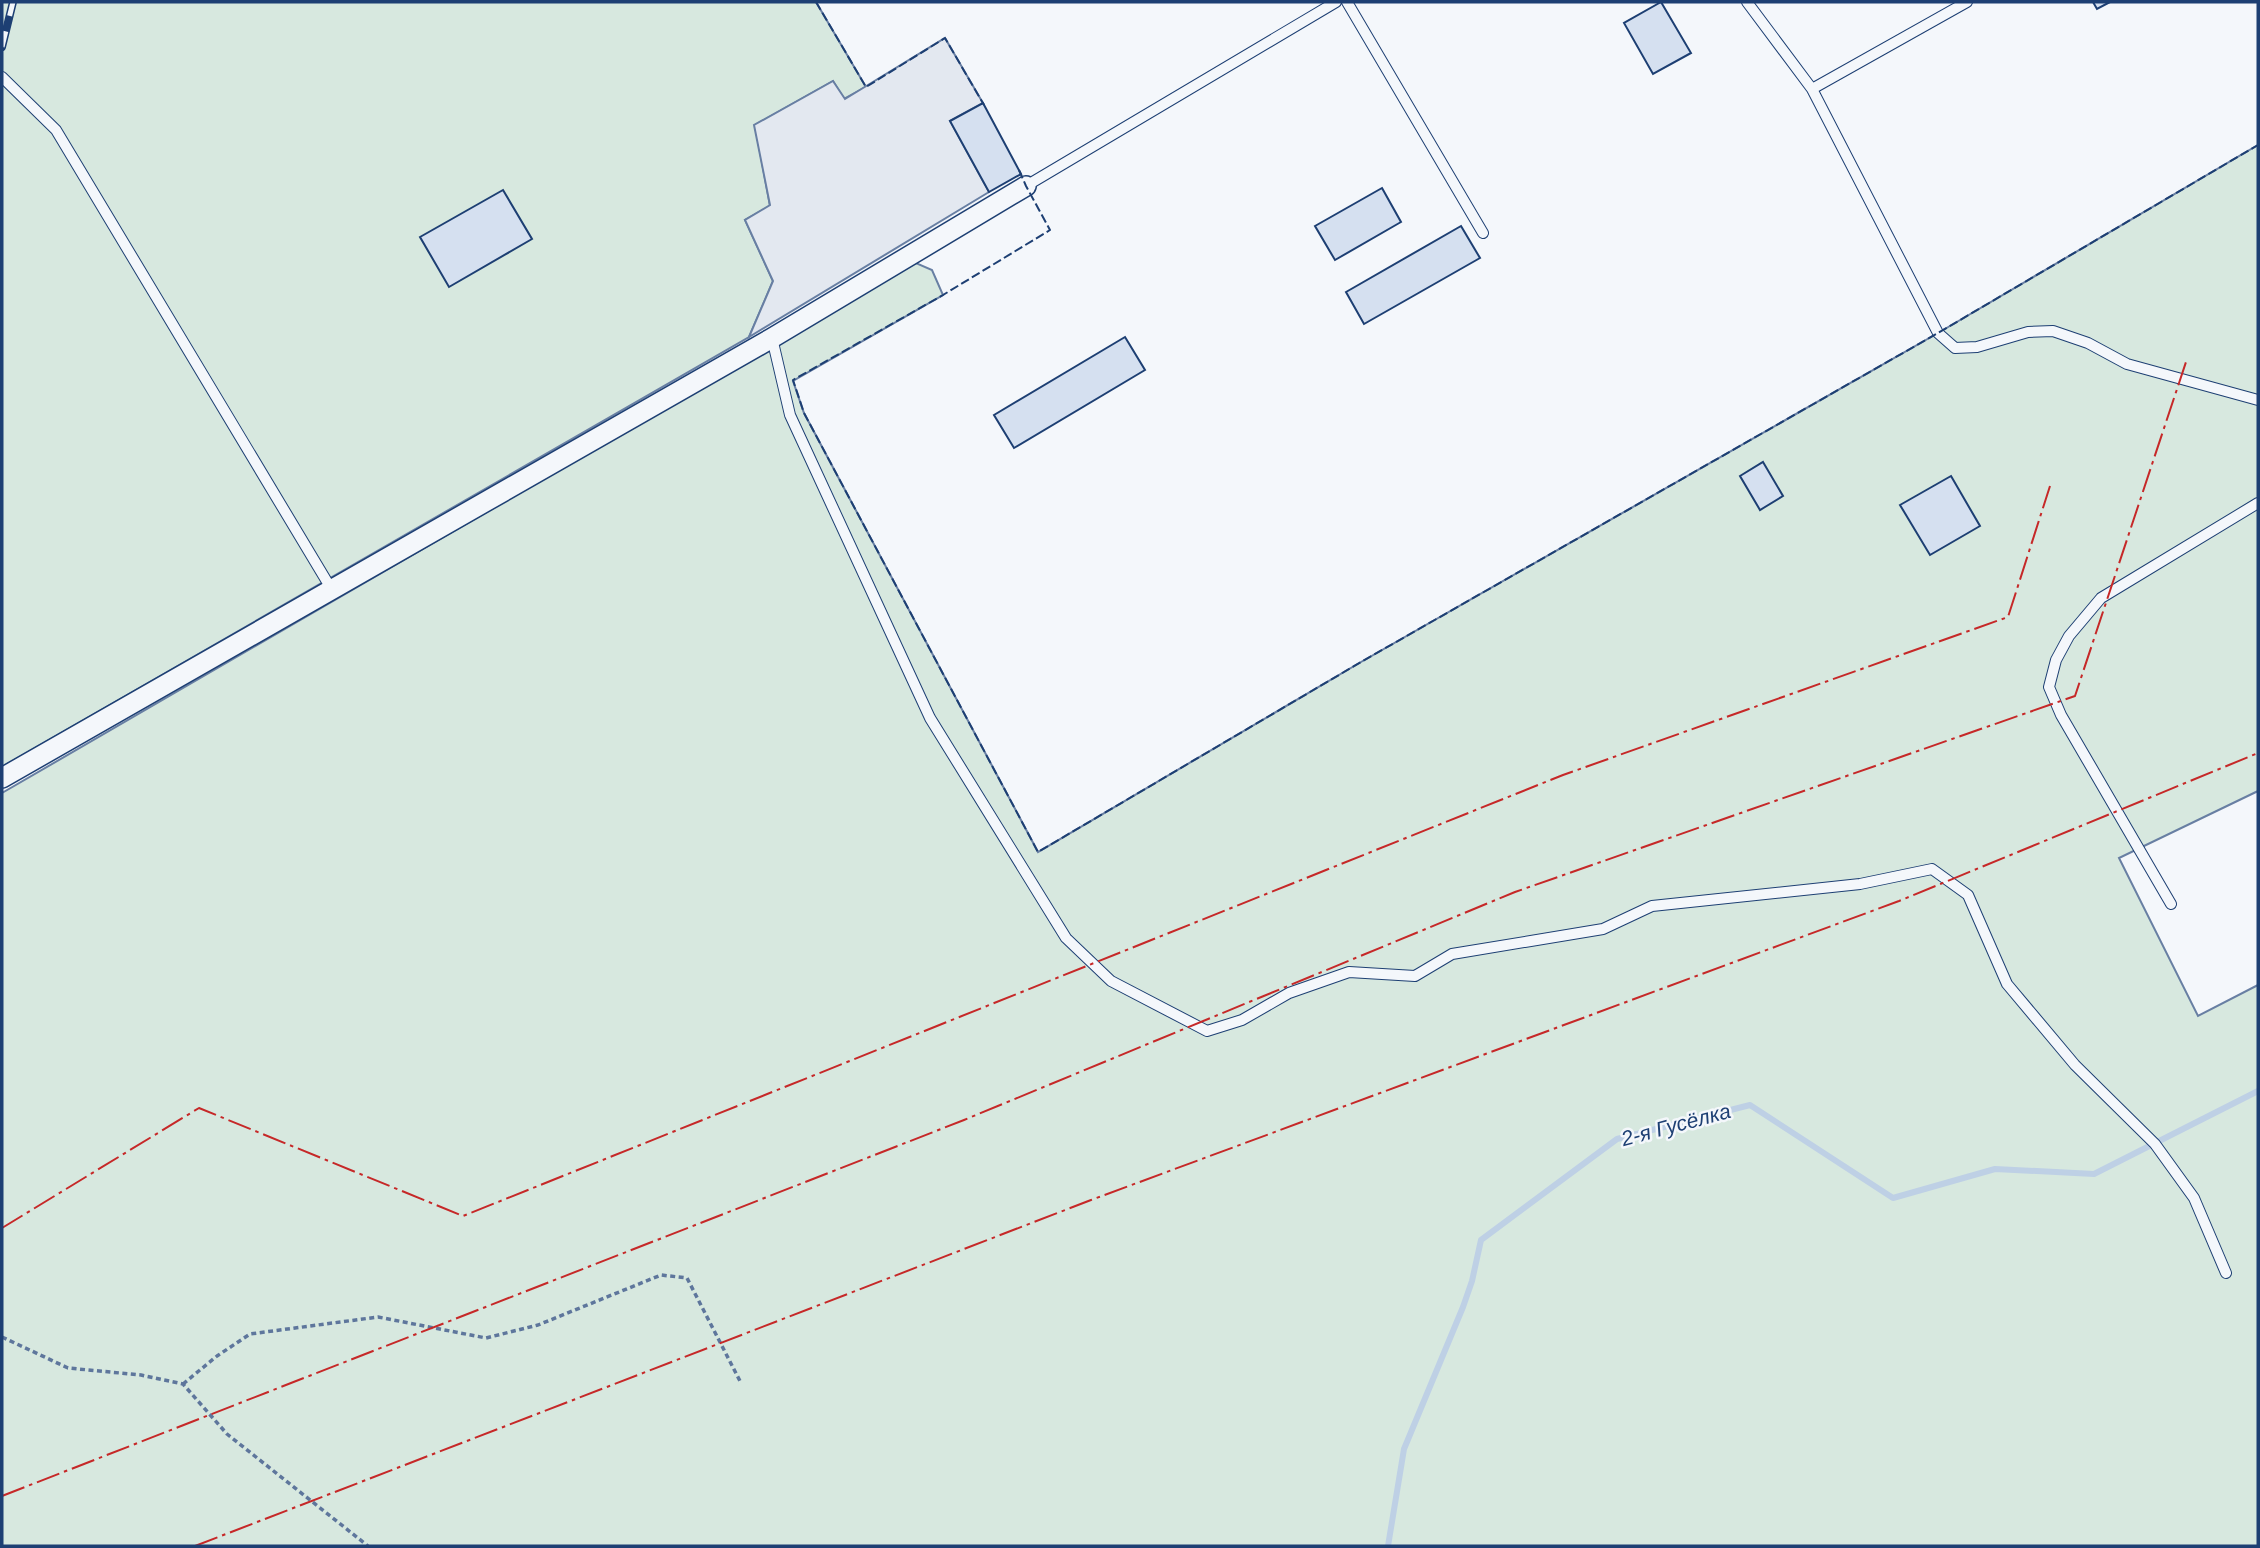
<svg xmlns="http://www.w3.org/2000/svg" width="2260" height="1548" viewBox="0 0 2260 1548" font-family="Arial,sans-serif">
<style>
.green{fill:#d7e8df;stroke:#687fa3;stroke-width:2}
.parking{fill:#e3e8f0;stroke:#687fa3;stroke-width:2}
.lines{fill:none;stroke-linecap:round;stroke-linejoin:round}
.stream{stroke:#bed0e5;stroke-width:6}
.building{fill:#d5e0f0;stroke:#1d3f73;stroke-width:2}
.lane-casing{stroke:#1d3f73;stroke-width:12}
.street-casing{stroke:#1d3f73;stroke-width:22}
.path{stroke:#5e769c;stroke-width:3.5;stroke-dasharray:5 3.5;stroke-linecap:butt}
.lane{stroke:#f4f7fb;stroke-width:10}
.street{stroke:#f4f7fb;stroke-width:19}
.rail-casing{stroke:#1d3f73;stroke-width:8}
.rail{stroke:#f4f7fb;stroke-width:5;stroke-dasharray:16;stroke-linecap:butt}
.fence{stroke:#1d3f73;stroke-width:2;stroke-dasharray:9 3.5;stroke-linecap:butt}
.power{stroke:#c62828;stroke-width:2;stroke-dasharray:24 5 3.5 5;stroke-linecap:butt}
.labels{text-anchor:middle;stroke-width:5;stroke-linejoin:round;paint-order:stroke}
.water-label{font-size:21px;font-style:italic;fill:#1d3f73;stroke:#f4f7fb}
</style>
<rect width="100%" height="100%" fill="#f4f7fb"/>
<path class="green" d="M2,2H816L866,87L844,99L833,81L755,125L770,206L745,220L773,281L749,337L2,767Z
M2258,145V791L2119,858L2198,1016L2258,985V1546H2V793L916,263L932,270L943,295L793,381L804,413L1038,852L1361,662L1938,333Z"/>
<path class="parking" d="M945,38L983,103L950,121L989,192L749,337L773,281L745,220L770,205L754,125L833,81L845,99Z"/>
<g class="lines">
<path class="stream" d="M1388,1546L1404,1449L1463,1307L1472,1281L1481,1240L1617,1139L1750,1105L1893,1198L1995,1169L2094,1174L2258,1091"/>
</g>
<path class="building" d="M1661,2L1691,53L1653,74L1624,23Z
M2093,2H2110L2097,9Z
M983,103L1021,174L989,192L950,121Z
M1382,188L1401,222L1335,260L1315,226Z
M503,190L532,239L449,287L420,237Z
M1461,226L1480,258L1364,324L1346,292Z
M1125,337L1145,370L1014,448L994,415Z
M1763,462L1783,496L1760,510L1740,476Z
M1951,476L1980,526L1930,555L1900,505Z"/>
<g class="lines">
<g class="lane-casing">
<path id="lane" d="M1347,2L1483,233
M1747,2L1812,89L1938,333L1955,348L1977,347L2028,332L2053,331L2088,343L2127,364L2258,400
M2,77L56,130L332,590
M1812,89L1967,2
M1026,186L1336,2
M772,338L790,415L930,718L1066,938L1111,981L1207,1031L1242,1020L1289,993L1349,972L1415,976L1452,954L1603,929L1652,906L1860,884L1932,869L1968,895L2007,984L2075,1065L2155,1144L2194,1198L2226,1273
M2171,904L2061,715L2049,687L2056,660L2069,636L2101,598L2258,503"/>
</g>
<g class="street-casing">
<path id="street" d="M2,778L772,338L1026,186"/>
</g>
<path class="path" d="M2,1337L68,1368L141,1375L183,1384L227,1434L368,1546
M183,1384L217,1356L250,1334L378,1317L486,1338L538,1325L661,1275L687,1278L741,1383"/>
<use href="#lane" class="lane"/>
<use href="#street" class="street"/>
<g class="rail-casing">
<path id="rail" d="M2,47L13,2"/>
</g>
<use href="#rail" class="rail"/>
<path class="fence" d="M816,2L866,87L945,38L984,105
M1019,170L1026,186L1050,230L943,295L793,380L804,413L1038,852L1361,662L1938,333L2258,145"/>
<path class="power" d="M2,1228L199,1108L463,1216L1563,775L2008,617L2050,486
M2,1496L964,1120L1515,892L2075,696L2187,359
M195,1546L1091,1200L1899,901L2258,753"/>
</g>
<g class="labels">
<g class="water-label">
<text transform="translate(1676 1125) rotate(-15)" y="7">2-я Гусёлка</text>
</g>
</g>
<rect width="2260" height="1548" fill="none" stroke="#1d3f73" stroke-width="7"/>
</svg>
